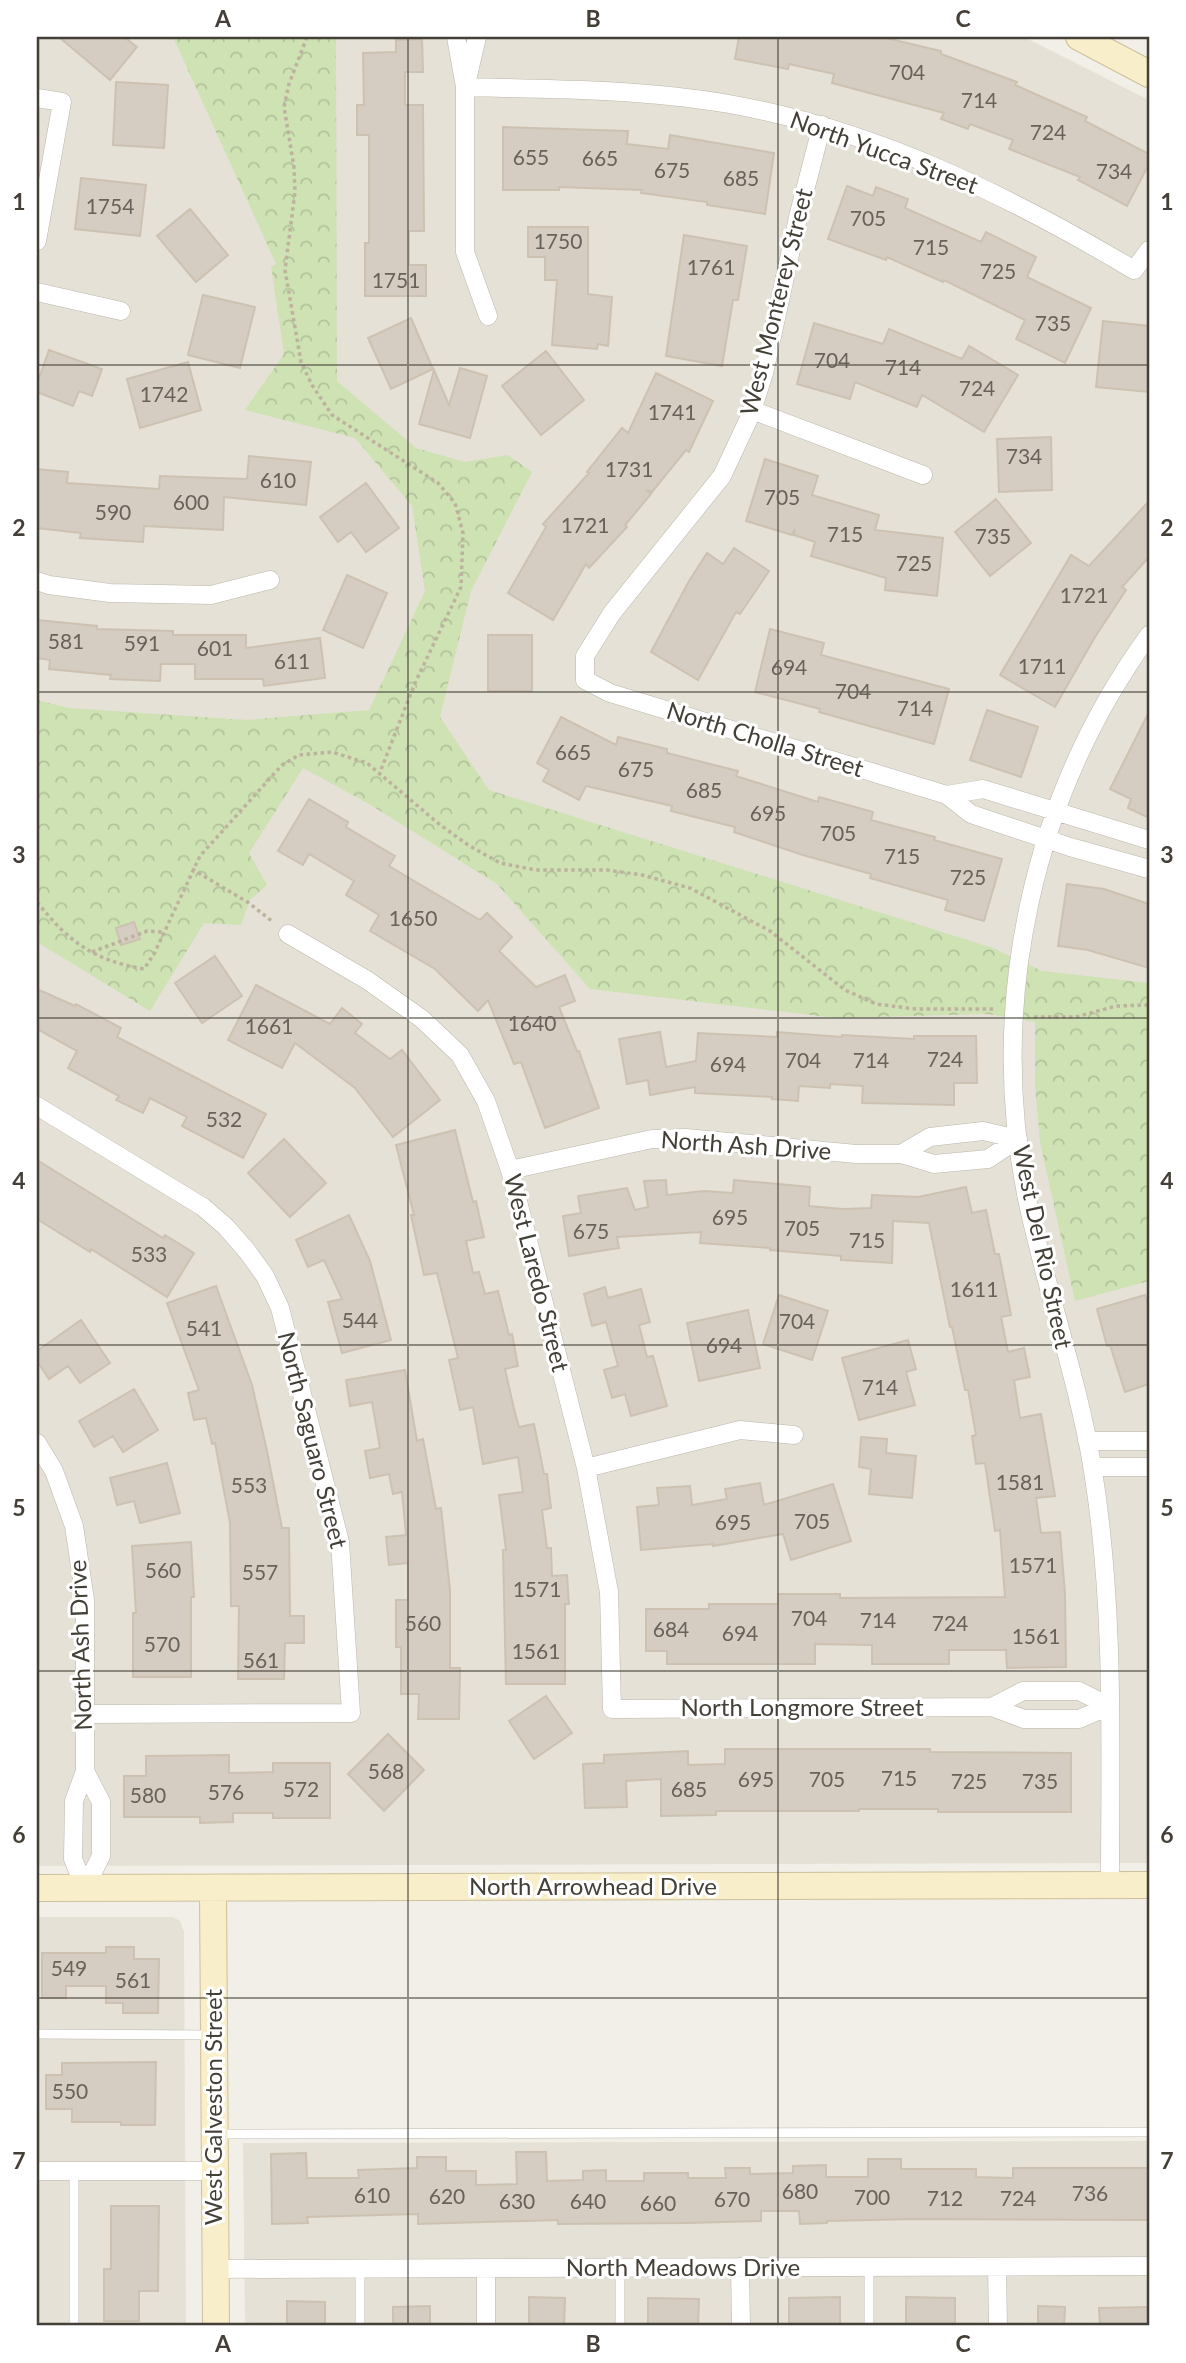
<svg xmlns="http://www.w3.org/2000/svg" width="1186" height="2363" viewBox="0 0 1186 2363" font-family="Lato,sans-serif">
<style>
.residential{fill:#e5e1d6}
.park{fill:url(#park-crowns)}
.building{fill:#d5cdc1;stroke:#cdc2b2;stroke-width:2}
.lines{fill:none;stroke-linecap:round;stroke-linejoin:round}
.lane-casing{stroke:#bdb6ab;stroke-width:10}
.street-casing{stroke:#bdb6ab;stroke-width:19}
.secondary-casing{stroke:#cdc09b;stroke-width:28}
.path{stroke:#bdb29e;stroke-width:3.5;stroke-dasharray:3.5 3.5;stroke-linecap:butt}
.lane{stroke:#fff;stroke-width:9}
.street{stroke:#fff;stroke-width:18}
.secondary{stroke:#f9eeca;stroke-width:26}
.grid{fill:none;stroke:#443f37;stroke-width:2;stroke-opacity:0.55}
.labels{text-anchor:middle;stroke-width:6;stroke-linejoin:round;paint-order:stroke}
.number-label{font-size:21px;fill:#68625a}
.street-label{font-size:24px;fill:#443f37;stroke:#fff}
.neatline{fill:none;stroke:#443f37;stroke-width:2.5}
.grid-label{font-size:23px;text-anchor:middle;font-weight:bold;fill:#443f37}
</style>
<defs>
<pattern id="park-crowns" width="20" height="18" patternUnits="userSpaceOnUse" patternTransform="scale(1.75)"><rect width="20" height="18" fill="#cee2b4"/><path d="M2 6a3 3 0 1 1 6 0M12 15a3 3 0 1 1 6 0" fill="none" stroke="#b2c39b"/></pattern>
</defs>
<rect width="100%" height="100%" fill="#f2efe8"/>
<path class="residential" d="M37,37H1024L1149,100V1863L37,1866Z
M37,1917H173L180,1921L184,1932L186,2326H37Z
M1149,2141V2326H245L243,2143Z"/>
<path class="park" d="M173,37H336L337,381L416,448L465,462L508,455L532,472L471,591L440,717L489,790L993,948L1042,971L1149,983V1281L1075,1301L1040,1142L1035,1086V1022L988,1014L836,1018L590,989L497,884L369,804L303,768L249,853L267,885L250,900L241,925L204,923L150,1011L37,942V700L69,708L246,720L369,710L425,591L412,506L355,438L245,410L284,354L271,267L276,264Z"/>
<path class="building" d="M59,37H124L137,47L110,80Z
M739,37H882L941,51V54L1017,82L1015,85L1087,117L1085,121L1149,154V164L1127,206L1078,180L1080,177L1009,149L1013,140L970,124L968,129L941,119L944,113L832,83L834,74L789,64L788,69L735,59Z
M422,39L423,72H405V105H423L424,231H409V265H426V296H365V243H369V135H357V105H364L363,53L396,52V40Z
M116,82L168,85L164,148L113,145Z
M503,127L628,131L627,144L668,149L670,135L774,153L765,214L707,205V202L641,193L642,190L559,187V190H503Z
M81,178L146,185L140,236L75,229Z
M847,186L873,196L876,187L908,199L905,208L981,242L986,232L1036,257L1027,277L1091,308L1065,363L1016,339L1025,320L944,280L943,282L887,257L886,260L828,239Z
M190,209L228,255L196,282L157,236Z
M528,227H588V294L612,297L608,346L598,344L597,349L552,345L557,280H545V257H528Z
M684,235L747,246L738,300H733L722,366L666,356Z
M203,295L255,307L240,368L188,355Z
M411,318L433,369L391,389L368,338Z
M1103,321L1149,326V392L1096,387Z
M814,323L883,344L889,329L962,359L969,346L1018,375L984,432L922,395L917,407L855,382L850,399L797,384Z
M49,350L102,369L92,396L79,391L73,406L37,392V384Z
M546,351L584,400L541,435L502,386Z
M188,362L201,410L140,428L127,379Z
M460,368L487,376L470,438L419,424L434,370L449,405Z
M656,373L713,401L689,452L686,450L652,492L646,490L651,494L625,525L627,527L589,568L586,564L553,620L508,593L546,527L543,524L589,473L587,472L622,428L628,433Z
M1051,437L1052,490L999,492L997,439Z
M249,456L311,462L306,505L224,497L223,530L144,526L143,542L80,538L81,533L37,528V469L68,472L67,483L159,489L160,476L247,479Z
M765,459L818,476L812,495L879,515L875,530L943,538L937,596L885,590L886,578L811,556L815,542L794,535L795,529L792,535L746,521Z
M366,483L399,528L366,552L351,532L338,542L320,517Z
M996,499L1031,543L990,576L955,532Z
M1149,501V557L1122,587L1126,590L1095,637L1055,707L1000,675L1071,555L1089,566Z
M734,548L769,571L740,614L736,612L698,680L651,652L689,581L707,553L723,564Z
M347,575L387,593L363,648L323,630Z
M37,620L97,626V629L173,631V635H246V648L320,638L325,678L264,686L263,679H195V664H161L160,681L110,679L111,675L49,669L50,660L37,658Z
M770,629L824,643L821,655L949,689L934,744L819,712L820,709L755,692Z
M488,635H532V691H488Z
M987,710L1038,727L1021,777L970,760Z
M1149,712V818L1128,808L1131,799L1110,789Z
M561,717L616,745L618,737L667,749V753L738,771L736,776L818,802L819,797L873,812L871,820L935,837L934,840L1002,859L984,921L945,910L948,900L870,878L871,874L803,855L734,832L735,827L671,811L672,806L586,786L579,800L543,781L549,770L537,763Z
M309,799L348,822L346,827L395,856L389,866L480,920L487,913L512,937L499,951L536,987L565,975L575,1001L559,1007L577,1051H579L599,1108L545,1128L521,1062L514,1064L488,1000L478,1011L435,969L370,931L379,915L346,895L354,881L309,854L303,865L278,851Z
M1067,884L1104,889L1149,904V968L1088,950L1058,946Z
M134,922L140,939L121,945L116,928Z
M215,956L242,996L202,1023L175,983Z
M256,985L330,1024L342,1008L362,1024L355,1033L390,1059L402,1050L440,1100L393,1137L355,1088L295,1043L282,1068L228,1040Z
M37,989L75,1006L76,1004L121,1028L117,1037L266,1114L243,1158L182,1126L187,1117L150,1098L143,1113L116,1100L119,1096L68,1068L77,1051L37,1029Z
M660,1032L666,1067L696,1061L698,1033L777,1037V1032L842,1037V1035L914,1039V1036H976L977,1083H954V1105L862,1103L863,1086L830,1084V1088L799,1086L798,1101L772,1099V1097L695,1093V1087L650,1095L648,1080L627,1084L619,1039Z
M455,1130L473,1202L476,1201L484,1237L466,1241L473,1273L479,1272L485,1294L498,1291L509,1335L512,1334L518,1366L505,1369L514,1409L519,1427L534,1424L544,1474H547L551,1508L542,1510L547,1548H551L552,1576L567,1575L569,1604H565V1684H506L503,1550H506L499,1495L523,1492L518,1457L483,1464L473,1407L460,1410L449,1360L458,1358L437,1273L424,1275L411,1215H414L396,1145Z
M284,1139L326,1183L290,1217L248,1173Z
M37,1160L163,1238L165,1235L194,1253L167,1297L91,1249L90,1252L37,1219Z
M666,1180L667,1195L704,1191L733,1193L734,1180L810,1187L809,1206L843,1209L871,1208L872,1195L918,1197L966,1187L972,1213L986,1210L995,1254H999L1011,1315L1001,1317L1008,1352L1024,1348L1030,1377L1014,1380L1020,1418L1041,1414L1049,1460L1055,1496L1036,1498L1041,1533L1060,1532L1065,1594L1066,1667L1007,1668L1006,1650H949V1664H872V1645L815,1644V1664H667V1651H646V1609H709V1604H778V1594H840V1598L1005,1597L1000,1530L995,1531L985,1463L976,1464L972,1436L976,1435L968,1390H965L952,1327H950L929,1223L893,1221L892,1263L841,1260V1256L770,1250V1248L700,1243L701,1232L617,1237L619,1248L569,1256L563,1216L581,1213L578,1196L627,1188L635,1210L648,1207L644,1181Z
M349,1215L370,1261L391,1340L342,1353L328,1302L342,1299L324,1260L308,1267L296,1240Z
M216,1286L252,1385L267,1451L282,1528H289L290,1616H304V1643H285L284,1679H238L239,1606H231L230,1523L215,1443L212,1444L206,1418L194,1420L188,1393L199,1390L167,1303Z
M605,1287L608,1298L641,1289L650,1322L639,1325L647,1357L653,1356L667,1406L631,1416L625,1394L612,1398L604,1370L618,1366L606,1322L592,1326L584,1294Z
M779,1295L828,1311L812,1360L763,1344Z
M1145,1295L1149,1309V1384L1125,1392L1110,1345L1107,1346L1097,1309Z
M748,1310L760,1368L699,1381L687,1323Z
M81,1320L110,1363L80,1383L68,1366L49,1379L37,1361V1351Z
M908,1340L916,1369L906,1372L915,1405L859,1420L842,1358Z
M405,1370L417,1441L423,1439L436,1509L441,1508L450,1590V1668H460L459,1719H418L419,1694H401V1647H396V1600H408V1563L389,1565L386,1537L406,1535L402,1492L393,1494L389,1474L370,1478L365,1451L380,1448L372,1402L350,1406L346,1380Z
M134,1389L158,1430L123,1452L113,1436L94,1447L79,1421Z
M861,1437L887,1439L886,1453L916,1456L912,1498L869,1494L871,1469L859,1467Z
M167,1463L180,1513L140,1523L134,1501L117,1505L110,1478Z
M760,1483L764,1505L833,1484L851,1541L791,1560L783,1534L713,1546V1544L641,1550L637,1507L659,1505L657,1488L690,1486L692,1505L727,1499L725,1489Z
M191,1542L194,1597H191V1677H133V1613H136L132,1546Z
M546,1696L572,1733L534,1759L509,1721Z
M388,1734L424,1770L384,1811L348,1774Z
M725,1749H930V1752L1071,1753V1812H938V1809H859V1811H716V1815L661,1816V1779L626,1781L627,1807L585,1808L583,1764L604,1763V1755L688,1751V1765L725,1764Z
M229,1755V1773L273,1772V1763H330V1818H273V1813H233V1822L200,1823V1817H124V1776H146V1756Z
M106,1947H134V1959H159L158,2013H123V2003H106V1986H66V1998H42V1953H106Z
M156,2062L155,2125H121V2122H72V2109H46V2075H62V2063Z
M516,2152H546L547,2181L583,2180V2171L606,2170V2181H644V2173H688V2178H726L725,2168H750V2174L793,2173V2166L826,2165V2177H868V2159H901V2169H976V2177L1013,2178V2168H1149V2220L914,2219L827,2221V2223L800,2224L799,2211H761V2221L688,2223L558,2224V2220L418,2224V2214L307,2217L308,2223L272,2224L271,2154L306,2153L307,2178H359L358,2170L417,2168V2157H446V2171H476V2185L517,2184Z
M111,2206H159L158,2291H139V2321H104V2269H111Z
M529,2297L565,2298L564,2326H529Z
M840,2297V2326H789V2298Z
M906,2297L955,2298V2326H906Z
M648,2298L699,2299L698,2326H648Z
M287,2301L325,2302V2326H287Z
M430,2306V2326H393V2307Z
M1038,2306L1065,2307L1064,2326H1038Z
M1149,2307V2326H1100L1099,2308Z"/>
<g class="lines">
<g class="lane-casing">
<path id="lane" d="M37,2034L212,2035
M217,2134L1149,2132
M869,2267V2326
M74,2326V2171
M360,2326V2269
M620,2326V2268"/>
</g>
<g class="street-casing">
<path id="street" d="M456,37L465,87V252L488,316
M467,80L477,37
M465,87C553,89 642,89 729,104C875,130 1008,195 1134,270L1149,250
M37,98L62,102L37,241
M822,125L799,213L764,373L751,414L722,476L612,613L585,656V680L610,693L947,795L971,814L1070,847L1149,869
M37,292L121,311
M752,410L923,475
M37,581L49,585L110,593L211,595L270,580
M947,795L983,789L1149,840
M288,934L367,980L422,1019L460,1055L486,1101L510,1170L586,1468L609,1592L612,1709L992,1707L1024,1719H1079L1109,1706
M37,1106L203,1207L226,1227L247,1251L265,1276L280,1308L340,1542L351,1713L85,1714
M901,1154L930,1137L983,1131L1018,1139
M510,1170L652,1139L686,1138L856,1154H901L934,1164L988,1159L1018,1139
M1087,1441H1149
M37,1443L54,1471L74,1526L85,1600V1771L74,1801L73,1859L85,1888
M1092,1467H1149
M586,1468L740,1430L794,1435
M992,1707L1023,1691H1079L1109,1706
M85,1771L101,1802V1856L85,1888
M1110,1885C1110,1747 1115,1608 1093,1471C1078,1378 1045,1287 1026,1194C988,1000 1033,795 1149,635
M37,2171H213
M740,2267L741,2326
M997,2267L998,2326
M486,2268V2326
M216,2269L1149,2266"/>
</g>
<g class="secondary-casing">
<path id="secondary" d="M1079,37L1149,74
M37,1888L1149,1885
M213,1889L216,2326"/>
</g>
<path class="path" d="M307,37L289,84L284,107L294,167L295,192L285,270L301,362L312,385L332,415L438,483L455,503L463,533L461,587L415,683L380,772
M192,869L249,903L273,922
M37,902C69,942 93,960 144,969L154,954L200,856L282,765L299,755L332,752L367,763L439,824L468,845L500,863L536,870H607L642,875L690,888L770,931L845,990L876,1004L916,1009H996
M92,952L147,931L163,932
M1034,1017H1076L1116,1006L1149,1005"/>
<use href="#lane" class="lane"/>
<use href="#street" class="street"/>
<use href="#secondary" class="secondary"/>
</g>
<path class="grid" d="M408,37V2326M778,37V2326M37,365H1149M37,692H1149M37,1018H1149M37,1345H1149M37,1671H1149M37,1998H1149"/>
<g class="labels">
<g class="number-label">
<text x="907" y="80">704</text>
<text x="979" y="108">714</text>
<text x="1048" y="140">724</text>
<text x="531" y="165">655</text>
<text x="600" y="166">665</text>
<text x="672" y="178">675</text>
<text x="1114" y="179">734</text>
<text x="741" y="186">685</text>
<text x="110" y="214">1754</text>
<text x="868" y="226">705</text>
<text x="558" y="249">1750</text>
<text x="931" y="255">715</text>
<text x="711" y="275">1761</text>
<text x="998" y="279">725</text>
<text x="396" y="288">1751</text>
<text x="1053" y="331">735</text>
<text x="832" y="368">704</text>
<text x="903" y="375">714</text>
<text x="977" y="396">724</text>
<text x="164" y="402">1742</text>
<text x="672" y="420">1741</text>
<text x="1024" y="464">734</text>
<text x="629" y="477">1731</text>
<text x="278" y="488">610</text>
<text x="782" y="505">705</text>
<text x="191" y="510">600</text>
<text x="113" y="520">590</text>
<text x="585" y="533">1721</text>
<text x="845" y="542">715</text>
<text x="993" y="544">735</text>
<text x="914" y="571">725</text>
<text x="1084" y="603">1721</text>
<text x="66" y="649">581</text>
<text x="142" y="651">591</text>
<text x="215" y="656">601</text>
<text x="292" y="669">611</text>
<text x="1042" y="674">1711</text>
<text x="789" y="675">694</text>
<text x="853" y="699">704</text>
<text x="915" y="716">714</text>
<text x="573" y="760">665</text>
<text x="636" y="777">675</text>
<text x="704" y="798">685</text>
<text x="768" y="821">695</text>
<text x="838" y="841">705</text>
<text x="902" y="864">715</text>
<text x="968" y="885">725</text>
<text x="413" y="926">1650</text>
<text x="532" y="1031">1640</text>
<text x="269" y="1034">1661</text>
<text x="945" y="1067">724</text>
<text x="803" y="1068">704</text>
<text x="871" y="1068">714</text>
<text x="728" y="1072">694</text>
<text x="224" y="1127">532</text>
<text x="730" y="1225">695</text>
<text x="802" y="1236">705</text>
<text x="591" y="1239">675</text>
<text x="867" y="1248">715</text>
<text x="149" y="1262">533</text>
<text x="974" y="1297">1611</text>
<text x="360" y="1328">544</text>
<text x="797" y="1329">704</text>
<text x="204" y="1336">541</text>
<text x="724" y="1353">694</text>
<text x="880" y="1395">714</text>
<text x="1020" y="1490">1581</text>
<text x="249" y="1493">553</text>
<text x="812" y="1529">705</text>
<text x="733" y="1530">695</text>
<text x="1033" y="1573">1571</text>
<text x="163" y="1578">560</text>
<text x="260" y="1580">557</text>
<text x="537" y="1597">1571</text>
<text x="809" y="1626">704</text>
<text x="878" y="1628">714</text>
<text x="423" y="1631">560</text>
<text x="950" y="1631">724</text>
<text x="671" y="1637">684</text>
<text x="740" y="1641">694</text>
<text x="1036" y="1644">1561</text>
<text x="162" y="1652">570</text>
<text x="536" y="1659">1561</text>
<text x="261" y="1668">561</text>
<text x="386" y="1779">568</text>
<text x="899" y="1786">715</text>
<text x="756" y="1787">695</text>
<text x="827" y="1787">705</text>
<text x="969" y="1789">725</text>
<text x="1040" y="1789">735</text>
<text x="301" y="1797">572</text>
<text x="689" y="1797">685</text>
<text x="226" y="1800">576</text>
<text x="148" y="1803">580</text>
<text x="69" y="1976">549</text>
<text x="133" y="1988">561</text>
<text x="70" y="2099">550</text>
<text x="800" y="2199">680</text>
<text x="1090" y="2201">736</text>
<text x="372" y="2203">610</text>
<text x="447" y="2204">620</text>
<text x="872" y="2205">700</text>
<text x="945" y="2206">712</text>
<text x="1018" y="2206">724</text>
<text x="732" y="2207">670</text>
<text x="517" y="2209">630</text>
<text x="588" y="2209">640</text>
<text x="658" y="2211">660</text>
</g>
<g class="street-label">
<text transform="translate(884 153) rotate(20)" y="8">North Yucca Street</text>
<text transform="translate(777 302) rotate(-76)" y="8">West Monterey Street</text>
<text transform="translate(765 740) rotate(17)" y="8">North Cholla Street</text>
<text transform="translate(746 1146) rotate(4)" y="8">North Ash Drive</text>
<text transform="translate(1042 1247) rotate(78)" y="8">West Del Rio Street</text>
<text transform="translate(536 1273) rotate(76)" y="8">West Laredo Street</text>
<text transform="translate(312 1440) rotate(76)" y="8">North Saguaro Street</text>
<text transform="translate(81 1645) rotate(-92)" y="8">North Ash Drive</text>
<text x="802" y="1716">North Longmore Street</text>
<text x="593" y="1895">North Arrowhead Drive</text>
<text transform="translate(214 2107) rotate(-90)" y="8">West Galveston Street</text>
<text x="683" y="2276">North Meadows Drive</text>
</g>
</g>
<rect width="1186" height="2363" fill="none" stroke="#ffffff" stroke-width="77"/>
<rect x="38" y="38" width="1110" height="2286" class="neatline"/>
<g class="grid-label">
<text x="223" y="27">A</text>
<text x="593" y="27">B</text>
<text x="963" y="27">C</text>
<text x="19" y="210">1</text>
<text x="1167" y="210">1</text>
<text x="19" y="536">2</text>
<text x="1167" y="536">2</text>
<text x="19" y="863">3</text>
<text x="1167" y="863">3</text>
<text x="19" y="1189">4</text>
<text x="1167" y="1189">4</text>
<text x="19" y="1516">5</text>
<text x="1167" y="1516">5</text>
<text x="19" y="1843">6</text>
<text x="1167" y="1843">6</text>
<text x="19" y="2169">7</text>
<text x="1167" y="2169">7</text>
<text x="223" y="2352">A</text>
<text x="593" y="2352">B</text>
<text x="963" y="2352">C</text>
</g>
</svg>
